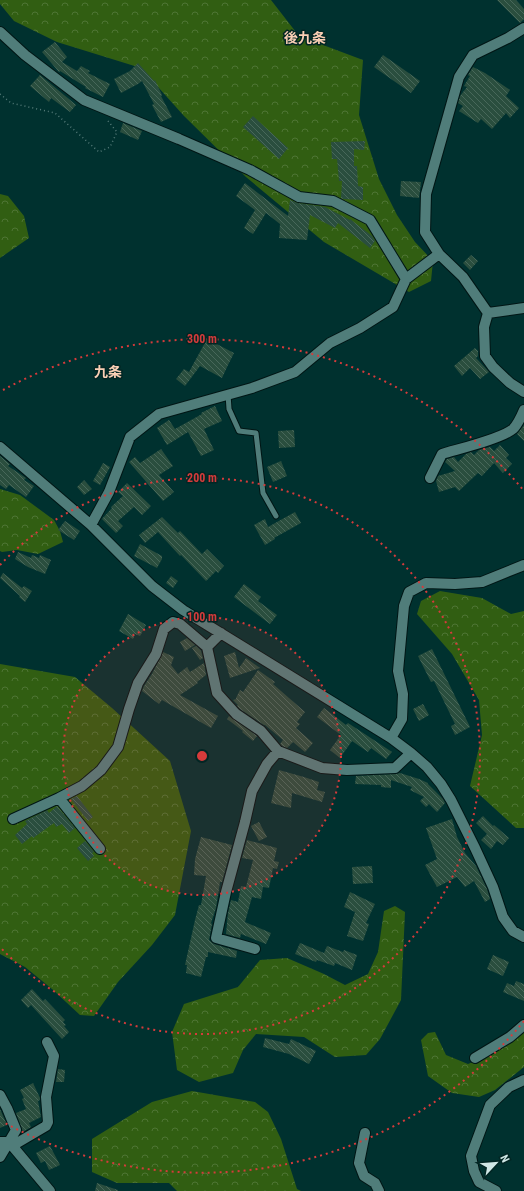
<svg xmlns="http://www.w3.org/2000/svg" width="524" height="1191" viewBox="0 0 524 1191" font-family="'Roboto Condensed','Noto Sans JP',sans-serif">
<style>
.forest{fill:url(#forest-crowns)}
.building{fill:url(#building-back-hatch)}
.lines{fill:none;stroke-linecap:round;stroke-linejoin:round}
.lane-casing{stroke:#011615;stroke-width:7}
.street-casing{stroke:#011615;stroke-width:12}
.path{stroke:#557c7a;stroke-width:1.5;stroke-dasharray:1 3;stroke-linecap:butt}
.lane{stroke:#507d7a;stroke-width:5}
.street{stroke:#507d7a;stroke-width:10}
.ring{fill:none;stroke:#d53b3b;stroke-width:2;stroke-dasharray:2 4}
.labels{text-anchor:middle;stroke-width:3;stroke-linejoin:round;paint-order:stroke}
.quarter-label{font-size:14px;font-weight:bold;fill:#facfb5;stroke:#022624}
.centre{fill:#d53b3b;stroke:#022624;stroke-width:2}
.ring-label{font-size:12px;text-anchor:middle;font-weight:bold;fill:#d53b3b;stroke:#022624;stroke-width:3;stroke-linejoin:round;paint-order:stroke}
</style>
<defs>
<pattern id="forest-crowns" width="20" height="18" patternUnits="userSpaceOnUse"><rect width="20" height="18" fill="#315e12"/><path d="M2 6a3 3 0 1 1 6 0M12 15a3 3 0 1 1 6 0" fill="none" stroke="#4e7534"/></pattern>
<pattern id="building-back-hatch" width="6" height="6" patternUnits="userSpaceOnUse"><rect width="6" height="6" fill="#2a4e3e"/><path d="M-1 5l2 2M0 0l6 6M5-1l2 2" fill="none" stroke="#48685a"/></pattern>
</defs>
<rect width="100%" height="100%" fill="#00312f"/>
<path class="forest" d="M0,0H271L299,36L363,60L359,115L379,179L397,215L415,242L433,261L431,281L409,292L324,242L246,177L184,116L141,68L57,42L14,21L0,4Z
M0,194L8,196L24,216L29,238L0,258Z
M0,489L20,495L54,520L60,531L63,542L38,554L17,550L2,552L0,551Z
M440,591L482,598L511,614L524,611V828H516L470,786L482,735L479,700L452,654L417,614L421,601Z
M0,664L75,677L112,708L170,761L191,831L175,915L152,945L118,982L94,1016L80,1015L52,989L25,967L0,954Z
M395,906L405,912L401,1000L380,1039L366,1055L335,1057L304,1037L256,1034L243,1050L233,1073L199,1082L177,1070L172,1032L184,1004L238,987L260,960L287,958L324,974L345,985L368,974L378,952L384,911Z
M435,1032L446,1055L468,1064C488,1057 507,1045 524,1032V1067L495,1090L479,1097L452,1093L428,1076L421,1040L428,1033Z
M192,1091L255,1102L268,1112L281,1139L297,1189L301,1191H177L169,1183H117L92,1172V1139L152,1102Z"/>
<path class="building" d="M497,0H516L524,9V19L520,23Z
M55,42L67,57L62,62L77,71L81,66L90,71L88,73L110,84L103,97L85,88L86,87L60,71L59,72L42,52Z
M383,55L420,81L411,93L374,67Z
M138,63L154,81L155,80L162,95L161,96L172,117L161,122L152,105L154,104L142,81L138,84L121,93L114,79L130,71Z
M473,67L485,73L510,90L506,96L519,108L510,118L506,113L492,129L481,119L478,123L459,111L463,106L458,103L460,96L467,87L464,86L470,76L468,75Z
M40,75L76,105L70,112L51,98L49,102L30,86Z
M253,116L288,148L279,159L243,127Z
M123,123L142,131L138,140L120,132Z
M365,141L364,150L354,149V166H357L358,186L363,187V200L343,199L341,198L342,181H339L337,159H332L331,142Z
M401,181L421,182L419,198L400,196Z
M245,183L288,216L290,200L298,203L325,207L350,220V219L372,236L375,241L370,248L338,223L335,228L310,215L307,240L279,238L280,224L266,213L253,234L244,228L255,210L236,196Z
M471,255L478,261L470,270L463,263Z
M207,339L234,353L228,365L222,378L200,366L185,386L176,379L184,369L189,372Z
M475,348L478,351V356L476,358L489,372L480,379L470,368L462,376L454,366Z
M215,406L222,421L204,429L214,450L201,456L188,432L167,445L157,428L169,420L175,429L202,414L201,413Z
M524,425V441L517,434Z
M294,430L295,447L279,448L278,431Z
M500,445L509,455L506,458L512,464L503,473L494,463L482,476L478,473L459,491L455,487L439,492L436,481L438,476L455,471L445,462L447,459L454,457L458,462L466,454L471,452L474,455L479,450L490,447L494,451Z
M161,449L173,466L159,475L174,492L163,501L129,462L135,457L140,463Z
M0,456L10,464L8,466L26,478L24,480L34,486L26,497L9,485L6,489L0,485Z
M281,461L287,476L273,482L267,467Z
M103,463L110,467L100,485L93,481Z
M84,480L92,489L84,495L77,487Z
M127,483L151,506L142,515L134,507L118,521L123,526L116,533L102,519L112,508L111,507L123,496L118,492Z
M295,512L301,523L274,538L275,539L265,545L254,525L265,519L268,527Z
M162,517L178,533L180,531L202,554L207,549L224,566L218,573L216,571L206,581L181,555L180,556L158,532L145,543L139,535Z
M65,521L80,531L74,540L58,530Z
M140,544L162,556V559L157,568L134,556Z
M18,552L31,558L32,555L39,558L40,555L51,560L45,574L28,567L15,559Z
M3,573L22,588L24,586L32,591L25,602L19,597L20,596L0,578Z
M171,576L178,581L173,588L166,583Z
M244,584L261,597L258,601L277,615L270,624L234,597Z
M128,614L146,625L140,636L135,634L133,639L119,631Z
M187,638L195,645L185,651L180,642Z
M196,646L201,651L203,658L200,660L192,648Z
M432,649L470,727L455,735L451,726L455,724L434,681L431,682L418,656Z
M163,652L174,657L171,665L178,674L187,667L190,672L204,663L206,675L197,682L198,683L180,695L218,716L211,728L162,700L159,704L142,691L144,686L152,674Z
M235,652L239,668L246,658L260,668L230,678L224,656Z
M258,670L275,682L273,684L305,712L297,722L300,724L296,728L313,743L305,752L293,742L287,748L282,746L280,744L283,740L265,725H264L240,709L237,706L238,705L233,700L236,699V698L240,690L243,692Z
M423,704L429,715L419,721L413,709Z
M324,708L346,725L348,723L392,752L386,759L371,748L368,752L352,741L340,758L330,750L341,735L317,717Z
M229,716L257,736L253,741L242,732L243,731L227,719Z
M279,770L304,777L319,782L317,790L325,792L322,802L292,793L291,808L271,803Z
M400,773L419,779L428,783V784L443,799L445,803L437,812L429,804L426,807L420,801L424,797L410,790L412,787L391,780V788L381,787V785L355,784L356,776L395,774Z
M77,796L93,817L88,821L71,799Z
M57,806L75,828L69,833L62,824L56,827L54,823L33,838L32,836L22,844L15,835L27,824L25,821L47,810L49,813Z
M483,816L493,826L494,825L509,838L503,845L497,841L491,849L481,840L487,834L476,823Z
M452,819L457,837L465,853L476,866L487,889L490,899L485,902L474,881L465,887L457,877L437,887L425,865L437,859L426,828Z
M259,822L267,837L259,841L251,826Z
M201,837L232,845L222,882H220L216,908L211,923L212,924L209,940L214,944L237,951L236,958L208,952V957H206L201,977L186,973L187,965H185L195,920L199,905H201L206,876L194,875L195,859Z
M247,840L277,848L274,861L279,862L277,869L273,868L269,888L263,887L261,899L252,897L245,922L271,933L266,944L241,934L240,938L226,934L228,913L231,900L238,902L241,886L246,887L253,860L242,858Z
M85,841L94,852L92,853L94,856L88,861L77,848Z
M372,866L373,883L353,884L352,867Z
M350,892L375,904L366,923L369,924L363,941L347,936L355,912L344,907Z
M300,943L324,953L327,946L343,952L344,950L357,955L352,970L335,963L334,966L317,960L316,962L295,954Z
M493,955L509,962L503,976L487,969Z
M516,981L524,984V1001L503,992L507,983L514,986Z
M32,989L43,1001L45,999L65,1020L63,1022L66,1025L64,1026L69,1032L62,1039L31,1005L28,1008L21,1000Z
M265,1038L289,1044L291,1039L316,1051L309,1064L289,1054L263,1047Z
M58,1069L65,1070L64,1082H56Z
M33,1083L40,1098V1100L38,1101L41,1117L29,1123L31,1127L23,1132L16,1113L26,1109L22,1099L24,1098L20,1090Z
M0,1109L7,1125L0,1128Z
M50,1146L60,1165L49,1170L45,1161L41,1163L36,1153Z
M97,1183L118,1190V1191H95Z"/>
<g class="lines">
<g class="lane-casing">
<path id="lane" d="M228,394L229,409L239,431L256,433L263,493L276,516"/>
</g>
<g class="street-casing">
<path id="street" d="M0,32L25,55L84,100L179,139L250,170L299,197L333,201L370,220L406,279
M439,254L425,232L426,194L459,77L473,55L508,38L524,28
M488,313L524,308
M0,447L91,525L152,586L183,610L391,738L411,753L427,767L441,784L451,800L475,848L493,887L503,917L513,931L524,937
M430,478L442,454C458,449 501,439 513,429C518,424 521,417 524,410
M91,525L109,492L130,437L159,414L252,388L295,372L330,343L360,328L393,307L406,279L439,254L463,277L488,313L484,327L485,356L493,367L510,383L524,392
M221,633L207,647L217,693L236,714L261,731L278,751L322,768L347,770L395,768L411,753
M391,738L402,719L403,694L398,671L404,606L409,592L426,583L455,584L482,582L524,565
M59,798L82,786L101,770L118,747L129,709L138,683L156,654L164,629L173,622L180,624L207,647
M13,819L59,798L100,849
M255,949L216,938L226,892L245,822L252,791L267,764L278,751
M475,1058L510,1037L524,1025
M0,1095L7,1108L16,1130L0,1157
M365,1133L359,1163L364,1176L375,1183L379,1191
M0,1142H9L50,1191
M12,1146L46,1126L48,1122L46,1097L54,1056L47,1042
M496,1191L479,1182L474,1171L471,1156L490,1105L509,1087L524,1080"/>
</g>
<path class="path" d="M0,94L11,103L55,113L99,152L110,147L117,132L108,121"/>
<use href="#lane" class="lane"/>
<use href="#street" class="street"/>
</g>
<circle cx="202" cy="756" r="139" fill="#d53b3b" fill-opacity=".12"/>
<g class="ring">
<circle cx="202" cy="756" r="139"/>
<path d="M0 565A278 278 0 1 1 0 947"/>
<path d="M524 1021A417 417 0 0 1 3 1122M3 390A417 417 0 0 1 524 491"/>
</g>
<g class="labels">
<g class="quarter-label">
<text x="305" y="43">後九条</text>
<text x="108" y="377">九条</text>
</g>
</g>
<circle cx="202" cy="756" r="6" class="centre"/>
<g class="ring-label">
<text x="202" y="343">300 m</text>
<text x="202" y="482">200 m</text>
<text x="202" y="621">100 m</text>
</g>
<g transform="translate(496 1163) rotate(64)" stroke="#022624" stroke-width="3" paint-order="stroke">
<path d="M0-3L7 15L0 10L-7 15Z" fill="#d0e7e6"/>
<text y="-6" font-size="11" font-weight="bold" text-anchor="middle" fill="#d0e7e6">N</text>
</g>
</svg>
